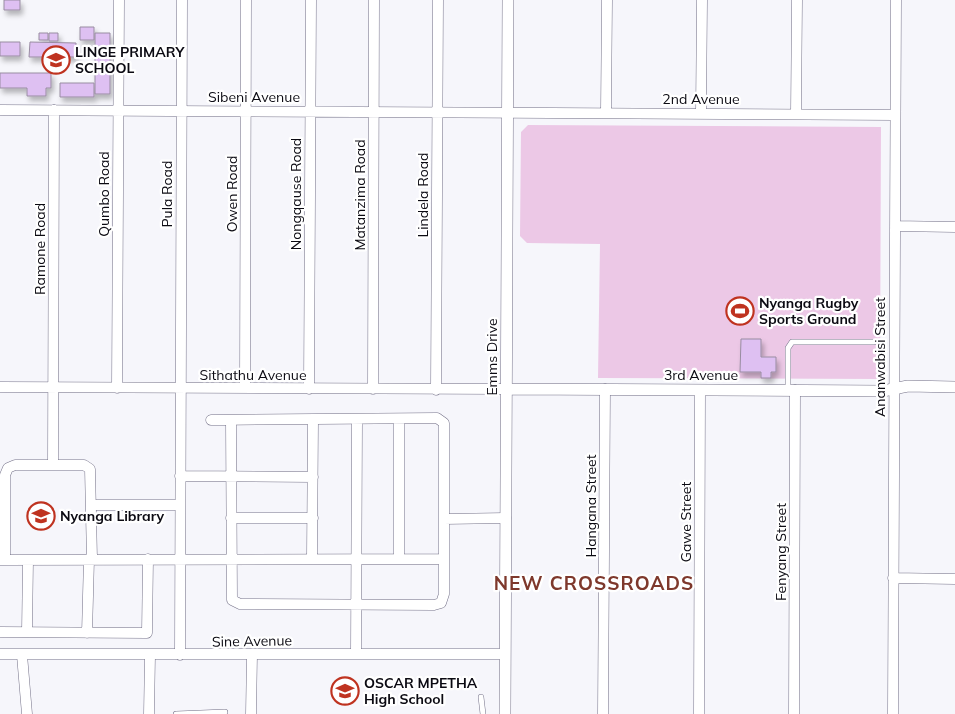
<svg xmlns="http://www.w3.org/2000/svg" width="955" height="714" viewBox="0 0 955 714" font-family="Mulish,sans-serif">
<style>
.green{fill:#ecc8e6}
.building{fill:#dec0f2;stroke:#988ca1;filter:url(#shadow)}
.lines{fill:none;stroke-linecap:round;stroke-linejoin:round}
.service-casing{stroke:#737087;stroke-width:6}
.minor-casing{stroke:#737087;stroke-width:11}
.tertiary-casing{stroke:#737087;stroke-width:12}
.service{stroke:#fff;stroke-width:5}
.minor{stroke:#fff;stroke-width:10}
.tertiary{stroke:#fff;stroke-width:11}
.labels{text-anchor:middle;stroke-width:4.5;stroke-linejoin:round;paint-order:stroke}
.poi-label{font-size:14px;font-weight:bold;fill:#0b0a12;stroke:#fff;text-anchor:start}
.street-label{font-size:14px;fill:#0b0a12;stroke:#fff}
.district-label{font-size:19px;font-weight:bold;letter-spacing:1px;fill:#7e382c;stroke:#fff}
</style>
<defs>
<filter id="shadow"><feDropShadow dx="2.5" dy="4.5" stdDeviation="2.5" flood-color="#0004"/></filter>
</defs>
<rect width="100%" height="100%" fill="#f6f6fb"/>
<path class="green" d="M528,125L881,127L880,379L598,378L600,244L527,243L520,236L521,132Z"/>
<path class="building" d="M4,0H20V10H4Z
M80,27H94V40H80Z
M39,33H48V40H39Z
M49,33H58V41H49Z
M95,33H110V94H95Z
M0,42H20V56H0Z
M30,42L76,43V57H29Z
M0,73H51V88H46V96H27V88H0Z
M60,83H94V97H60Z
M741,339H761V357H776V372H771V378H761V372H740Z"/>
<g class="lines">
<g class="service-casing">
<path id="service" d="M788,390V348L792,342H874
M481,697L483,714
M176,714L225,712"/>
</g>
<g class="minor-casing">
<path id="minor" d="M0,110L895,115
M606,112L607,0
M701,113L702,0
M796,114L797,0
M895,226L955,227
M0,387L507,389
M117,388L119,0
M245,388L246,0
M309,389L311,0
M373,389L374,0
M436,390L438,0
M399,419V559
M211,420L437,418L444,423V594L441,603L434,605L240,604L232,600L231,420
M53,465L54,110
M180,476L313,477
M92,505H180
M231,518H313
M444,519L506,518
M312,559L313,420
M0,560L444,559
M5,560V475L8,468L15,465H84L90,469L92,559
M893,578L955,579
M0,632L147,633L148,559
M27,632L28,560
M87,633L89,559
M0,654H505
M356,654L357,420
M22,655L27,714
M180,655L182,0
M149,714L150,655
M251,714L252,654
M603,714L605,389
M699,714L700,390
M794,714L795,390
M893,714L896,0"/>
</g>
<g class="tertiary-casing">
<path id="tertiary" d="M507,389L883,391L908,386L955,387
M505,714L508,0"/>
</g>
<use href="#service" class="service"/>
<use href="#minor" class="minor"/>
<use href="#tertiary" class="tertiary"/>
</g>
<defs>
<g id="school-ring" transform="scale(1.4375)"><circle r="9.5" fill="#fff" stroke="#bf3320" stroke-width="1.5"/><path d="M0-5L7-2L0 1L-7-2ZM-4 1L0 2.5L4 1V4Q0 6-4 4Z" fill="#bf3320"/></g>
<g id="stadium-ring" transform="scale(1.4375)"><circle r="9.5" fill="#fff" stroke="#bf3320" stroke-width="1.5"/><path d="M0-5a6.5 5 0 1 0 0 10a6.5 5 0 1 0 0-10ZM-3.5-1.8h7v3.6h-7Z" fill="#bf3320"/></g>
</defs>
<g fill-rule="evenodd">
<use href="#school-ring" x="56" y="60"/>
<use href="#stadium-ring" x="740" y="311"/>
<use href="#school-ring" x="41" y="516"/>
<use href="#school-ring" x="345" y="691"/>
</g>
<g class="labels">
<g class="poi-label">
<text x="75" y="57">LINGE PRIMARY<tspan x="75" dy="16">SCHOOL</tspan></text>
<text x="759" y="308">Nyanga Rugby<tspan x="759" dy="16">Sports Ground</tspan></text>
<text x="60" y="521">Nyanga Library</text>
<text x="364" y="688">OSCAR MPETHA<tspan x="364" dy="16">High School</tspan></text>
</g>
<g class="street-label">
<text x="254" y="102">Sibeni Avenue</text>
<text x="701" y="104">2nd Avenue</text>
<text transform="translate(104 194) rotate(-90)" y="5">Qumbo Road</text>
<text transform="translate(167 194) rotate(-90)" y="5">Pula Road</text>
<text transform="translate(232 194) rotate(-90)" y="5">Owen Road</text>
<text transform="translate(296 194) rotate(-90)" y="5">Nongqause Road</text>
<text transform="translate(360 195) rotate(-90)" y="5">Matanzima Road</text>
<text transform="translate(423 195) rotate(-90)" y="5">Lindela Road</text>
<text transform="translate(40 249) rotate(-90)" y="5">Ramone Road</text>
<text transform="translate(492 357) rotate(-90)" y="5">Emms Drive</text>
<text transform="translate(880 357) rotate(-90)" y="5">Ananwabisi Street</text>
<text x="253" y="380">Sithathu Avenue</text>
<text x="701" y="380">3rd Avenue</text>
<text transform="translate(591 506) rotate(-90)" y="5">Hangana Street</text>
<text transform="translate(686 522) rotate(-90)" y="5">Gawe Street</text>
<text transform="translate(781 552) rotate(-90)" y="5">Fenyang Street</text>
<text transform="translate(252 641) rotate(-1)" y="5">Sine Avenue</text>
</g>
<g class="district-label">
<text x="594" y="590">NEW CROSSROADS</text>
</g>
</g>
</svg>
